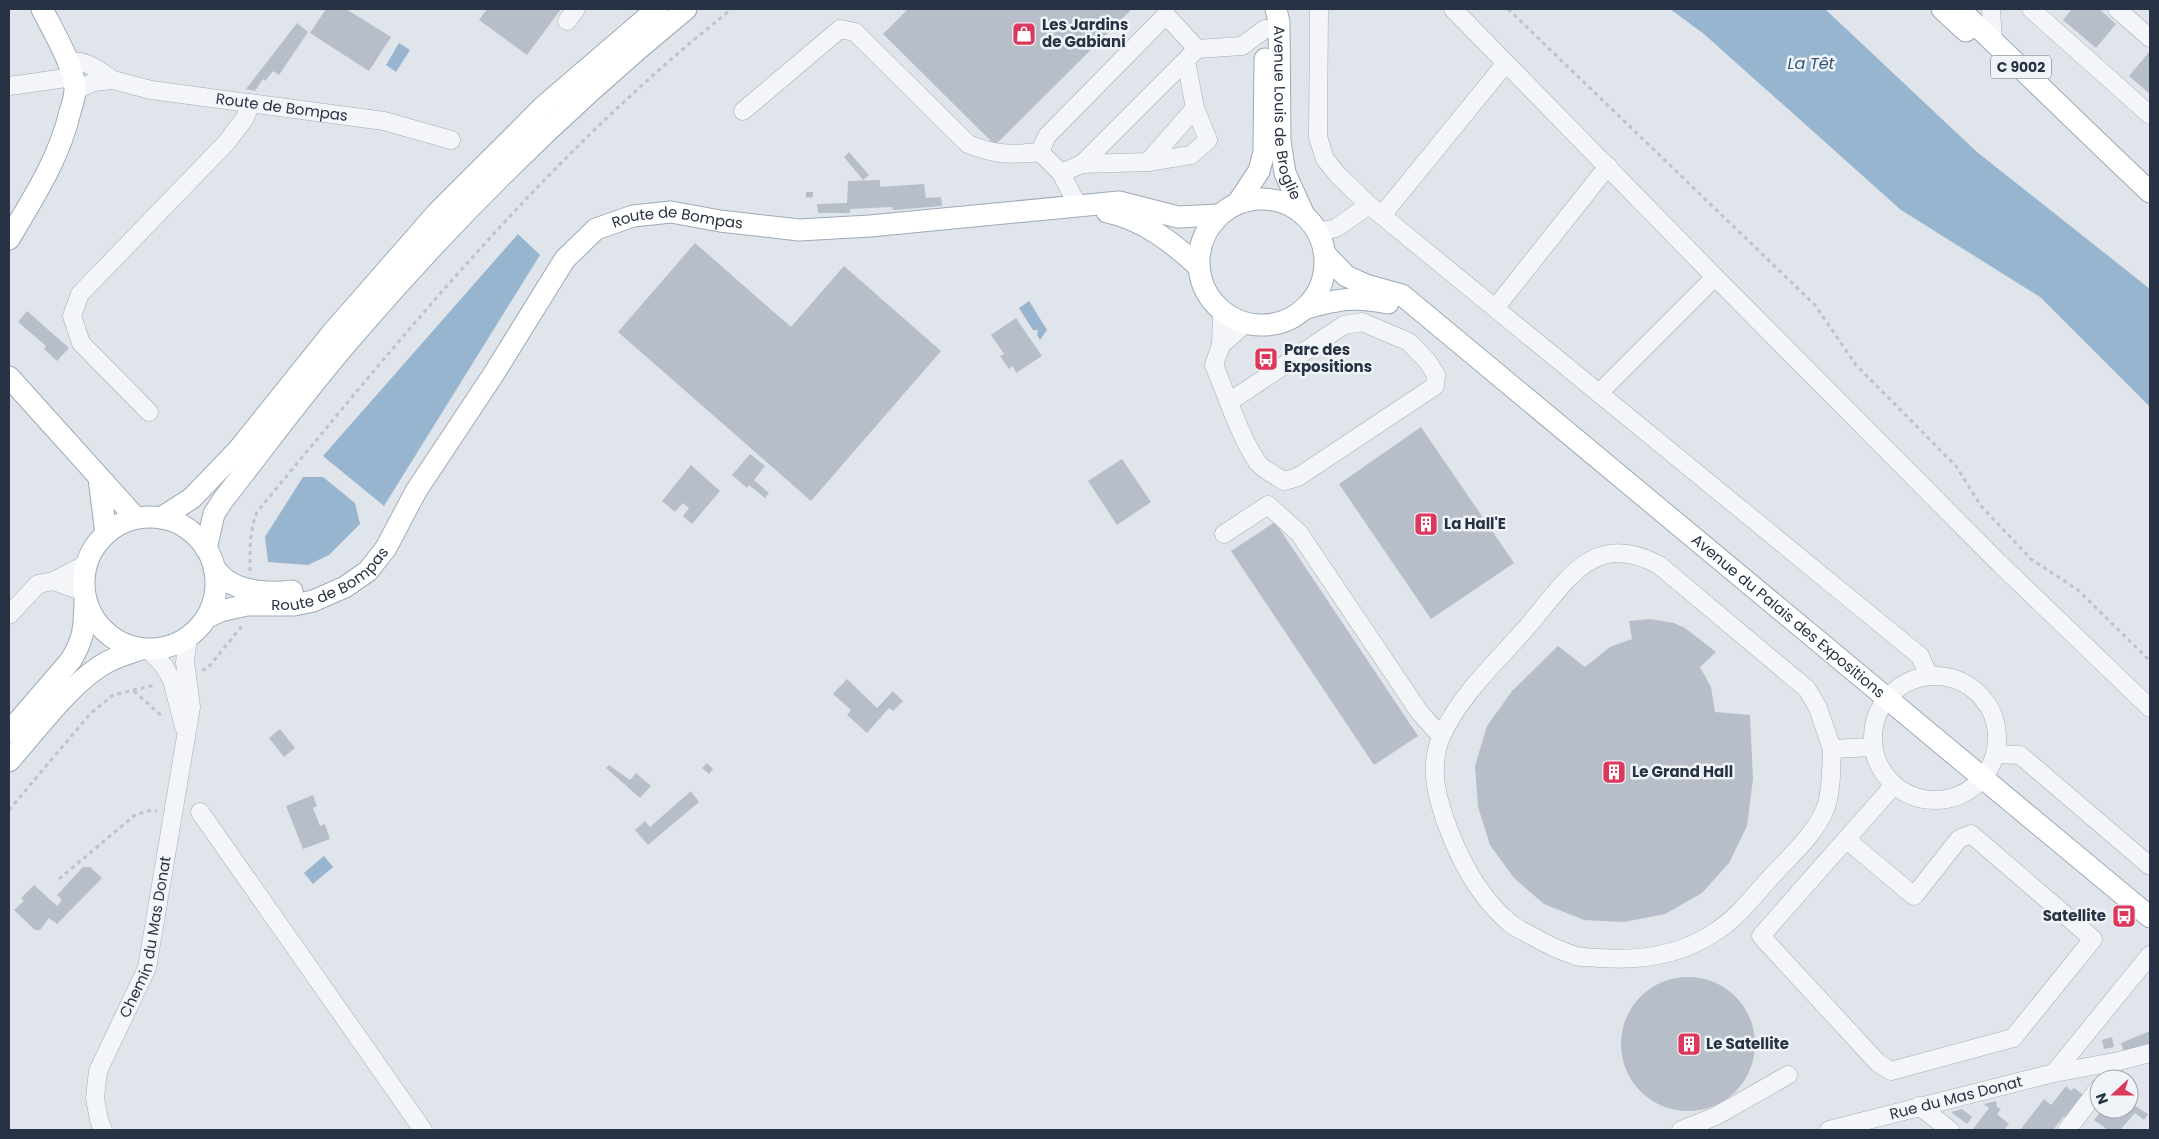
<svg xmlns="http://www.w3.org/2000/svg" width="2159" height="1139" viewBox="0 0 2159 1139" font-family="Poppins,sans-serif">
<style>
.water{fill:#97b5ce}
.building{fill:#b7bec9}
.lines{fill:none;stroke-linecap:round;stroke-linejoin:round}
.minor-casing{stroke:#a5acb6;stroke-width:19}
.major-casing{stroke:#9eaab8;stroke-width:23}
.path{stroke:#bec3c9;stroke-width:3;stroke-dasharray:4 4;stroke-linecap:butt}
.minor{stroke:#f3f5f8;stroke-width:18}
.major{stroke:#fff;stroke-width:21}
.labels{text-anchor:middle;stroke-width:5;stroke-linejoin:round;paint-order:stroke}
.shield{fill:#f0f4f8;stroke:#636d7a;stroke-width:1}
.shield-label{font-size:14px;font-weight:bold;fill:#273344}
.poi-label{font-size:15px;font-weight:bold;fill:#273344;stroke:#f0f4f8;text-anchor:start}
.street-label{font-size:15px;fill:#273344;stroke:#f0f4f8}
.water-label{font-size:16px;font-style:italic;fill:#2c557c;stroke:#f0f4f8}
</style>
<rect width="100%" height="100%" fill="#e0e5eb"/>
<path class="water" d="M1670,9H1825L1977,152L2150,289V407L2040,297L1901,210L1704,34Z
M399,43L410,50L396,72L386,65Z
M518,234L540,255L384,506L323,456Z
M1029,301L1047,330L1040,340L1037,335L1038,330H1033L1019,308Z
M303,477H323L355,503L360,524L329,555L308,565L268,562L265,537Z
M324,856L333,867L313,884L304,873Z"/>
<path class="building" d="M326,9H346L391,37L369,71L310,33Z
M487,9H561L527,55L479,20Z
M908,9H1132L995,145L883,34Z
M2072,9H2099L2116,24L2096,48L2063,20Z
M297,23L308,32L279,75L273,71L265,81L263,79L255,91L246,89Z
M2150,51V94L2129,76Z
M849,152L869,175L863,180L844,157Z
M880,180V187L924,184L926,198L941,197L942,206L893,210L892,207L850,209V213H818L817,204L847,203L848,181Z
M806,192H813V197L806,198Z
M695,243L791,327L844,266L941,351L811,501L618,332Z
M27,311L69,348L57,361L44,349L46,346L18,322Z
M1016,318L1042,356L1016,373L1013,366L1009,369L1000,356L1004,354L991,335Z
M1421,427L1514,563L1431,619L1339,484Z
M750,454L765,466L754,480L769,493L765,498L749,485L747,488L732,475Z
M1122,459L1151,502L1117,525L1088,481Z
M691,465L720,491L692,524L683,516L689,508L683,503L675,512L662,501Z
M1275,522L1418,736L1374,765L1231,551Z
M1650,619L1674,623L1685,628L1716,652L1700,667L1711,687L1715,712L1750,715L1753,779L1747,826L1729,863L1702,893L1665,914L1624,922L1584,920L1544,904L1514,878L1490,845L1478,807L1475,766L1487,726L1512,691L1558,646L1585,667L1610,647L1632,639L1629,621Z
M847,679L877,708L893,691L903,701L893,711L889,708L867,733L847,715L851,710L833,694Z
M280,729L295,748L284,757L269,738Z
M707,763L713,769L709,774L702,768Z
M609,765L630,780L636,773L651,786L640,798L606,768Z
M691,791L699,802L648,845L635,830L645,821L650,827Z
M313,795L317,806L313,808L320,826L325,824L330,839L303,849L286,806Z
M83,867H90L102,878L57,924L49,918L40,930H35L14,910L24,901L21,898L34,885L57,906L62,900L57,895Z
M1621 1044a67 67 0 1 1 134 0a67 67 0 1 1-134 0Z
M2150,1031V1044L2124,1052L2121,1043Z
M2112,1037L2114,1047L2104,1049L2102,1040Z
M2066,1086L2071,1091L2074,1088L2086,1097L2069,1119L2064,1116L2053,1130H2020L2044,1099L2051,1105Z
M1996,1101L1997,1107L2001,1109L1997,1114L2009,1124L2004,1130H1974L1973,1129L1989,1108L1984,1104Z
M2129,1102L2148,1114L2144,1120L2135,1113L2120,1130H2108L2094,1120L2103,1109H2129Z
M1962,1109L1972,1117L1967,1124L1951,1112Z"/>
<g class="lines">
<g class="minor-casing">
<g id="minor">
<path d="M1319,9L1318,137L1325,159L1337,174L1369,205L1920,656L1929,676"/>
<path d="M1453,9L1715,277L1999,563L2150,708"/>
<path d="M1991,9L1993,41"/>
<path d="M2031,9L2150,115"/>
<path d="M2117,9L2150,38"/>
<path d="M567,21L576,9"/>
<path d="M1197,49L1242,46L1265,29"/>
<path d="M67,62C85,58 98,70 113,80"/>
<path d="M9,86L73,77"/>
<path id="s1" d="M75,90L94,82L113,80L151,90L384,121L451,140"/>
<path d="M743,111L840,29L855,32L968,144C995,155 1011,155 1040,152"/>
<path d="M1040,152L1047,136L1166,15L1197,49L1082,164L1061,173"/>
<path d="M1040,152L1061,173L1078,206"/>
<path d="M1148,162L1191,155L1208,140L1195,108L1186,61"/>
<path d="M1082,164L1148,162L1195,108"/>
<path d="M1383,214L1506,63"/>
<path d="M1318,232L1336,228L1369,205"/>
<path d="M1496,307L1608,166"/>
<path d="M1222,312L1221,345L1245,324"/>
<path d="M1221,345L1214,365C1226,394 1241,439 1258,463C1264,470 1276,476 1284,481L1298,477L1435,386L1436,375L1428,362L1409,342L1362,322L1344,325L1229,402"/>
<path d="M1599,393L1715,277"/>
<path d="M149,412L81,343L72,316L80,294L226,143L245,118L251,103"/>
<path d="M1224,534L1268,505L1299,533L1420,713L1441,736"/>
<path d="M54,581L84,592"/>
<path d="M9,615L38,584L54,581L86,564"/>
<path d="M149,650L164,666L172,680L184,727"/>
<circle cx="1935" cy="738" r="62"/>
<path d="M1832,749L1818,708L1807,689L1659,565C1599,533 1573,571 1537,615C1506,654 1463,689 1442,735C1427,768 1438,802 1450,833C1463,866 1483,901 1511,924C1517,929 1525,932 1532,936C1546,944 1561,951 1576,956C1583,958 1592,957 1600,958C1640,961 1681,955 1715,932C1736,919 1753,897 1770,878C1789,857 1816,834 1826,807C1832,788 1831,768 1832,749L1873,747"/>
<path d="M1995,754L2020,755L2150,866"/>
<path d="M200,812L423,1130"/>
<path d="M1847,840L1914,896L1959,839L1971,834L2093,939L2013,1038L1891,1071L1878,1063L1761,936L1894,785"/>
<path d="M2054,1073L2150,955"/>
<path d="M1919,1106L1950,1130"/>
<path id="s2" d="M103,1130L99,1120L95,1098L98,1071L147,968L191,707L185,662L188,638"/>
<path d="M1681,1130L1716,1116L1788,1075"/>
<path id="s3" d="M1829,1130L2054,1073L2119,1061L2150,1053"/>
<path d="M2067,1130L2099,1088"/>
</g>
</g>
<g class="major-casing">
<g id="major">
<path id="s4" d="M1276,9L1279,22L1280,141L1285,173L1304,215"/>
<path d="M1942,9L1966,31"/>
<path d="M1959,9C2023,69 2086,132 2150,192"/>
<circle cx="1262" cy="262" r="63"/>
<path d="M1237,204L1259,171L1264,152L1265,59"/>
<path d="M1107,212C1142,219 1172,242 1198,266"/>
<path d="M9,239C33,198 59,159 70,112C72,105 75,97 75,90C75,67 52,29 42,9"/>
<path id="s5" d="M1325,254L1346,276L1366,285L1402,295L2150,917"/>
<path d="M1306,308C1339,299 1355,296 1388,303"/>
<path d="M9,377L136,518"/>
<path d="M99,478L106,534"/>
<circle cx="150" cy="583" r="66"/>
<path d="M161,518L192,498L239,449L332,333L437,213L544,106L657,9"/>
<path d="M206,549L214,514L223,500C264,448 304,393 347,343C450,222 564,109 686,9"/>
<path d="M214,568C218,572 222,577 226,580C242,592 272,594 292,591"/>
<path id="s6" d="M206,618L220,611L247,605H294L313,601L345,587L368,571L386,548L416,491L493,375L565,259L596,229L633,216L671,212L720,221L799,230L870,226L1119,202L1178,217L1218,215"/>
<path d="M9,732L71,660C85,637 84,626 85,601"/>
<path d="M9,761C35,732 67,688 99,667C111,658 127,654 141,649"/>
</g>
</g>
<path class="path" d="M1508,9L1815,305L1856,365L1956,466L1981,506L2031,559L2078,590L2150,661
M250,571C250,550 249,532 257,512C404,334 550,152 732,9
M202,670L207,669L242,626
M134,691L163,717
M9,810L90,714L113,695L155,685
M59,879L135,815L151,810L157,811"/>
<use href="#minor" class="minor"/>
<use href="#major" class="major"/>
</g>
<defs>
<g id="shop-square" transform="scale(1.25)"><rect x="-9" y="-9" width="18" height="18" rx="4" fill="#dc385b" stroke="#f0f4f8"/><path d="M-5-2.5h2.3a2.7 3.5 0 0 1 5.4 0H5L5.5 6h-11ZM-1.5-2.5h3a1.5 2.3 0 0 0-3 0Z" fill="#fff"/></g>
<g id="bus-square" transform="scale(1.25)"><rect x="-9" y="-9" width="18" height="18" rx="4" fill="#dc385b" stroke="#f0f4f8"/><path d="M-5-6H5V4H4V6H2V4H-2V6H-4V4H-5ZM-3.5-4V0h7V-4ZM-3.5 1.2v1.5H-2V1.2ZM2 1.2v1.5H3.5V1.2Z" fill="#fff"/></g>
<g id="building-square" transform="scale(1.25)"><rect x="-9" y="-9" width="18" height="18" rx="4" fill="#dc385b" stroke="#f0f4f8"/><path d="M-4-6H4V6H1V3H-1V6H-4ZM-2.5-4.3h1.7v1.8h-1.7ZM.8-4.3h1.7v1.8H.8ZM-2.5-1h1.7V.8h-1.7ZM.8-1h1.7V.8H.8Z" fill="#fff"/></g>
</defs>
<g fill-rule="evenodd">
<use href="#shop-square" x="1024" y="34"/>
<use href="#bus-square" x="1266" y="359"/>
<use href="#building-square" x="1426" y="524"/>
<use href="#building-square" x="1614" y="772"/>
<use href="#bus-square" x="2124" y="916"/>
<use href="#building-square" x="1689" y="1044"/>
</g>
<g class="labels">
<rect class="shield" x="1991" y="55.5" width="60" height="23" rx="4"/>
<g class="shield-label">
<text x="2021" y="72">C 9002</text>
</g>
<g class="poi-label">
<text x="1042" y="30">Les Jardins<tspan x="1042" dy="17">de Gabiani</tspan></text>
<text x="1284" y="355">Parc des<tspan x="1284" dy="17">Expositions</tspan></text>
<text x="1444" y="529">La Hall'E</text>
<text x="1632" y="777">Le Grand Hall</text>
<text x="2106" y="921" text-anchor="end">Satellite</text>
<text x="1706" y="1049">Le Satellite</text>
</g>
<g class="street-label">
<text dy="5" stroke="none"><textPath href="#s1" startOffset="211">Route de Bompas</textPath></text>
<text dy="5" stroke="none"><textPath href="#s4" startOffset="105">Avenue Louis de Broglie</textPath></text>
<text dy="5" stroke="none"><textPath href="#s6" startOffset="669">Route de Bompas</textPath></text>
<text dy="5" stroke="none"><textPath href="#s6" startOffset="134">Route de Bompas</textPath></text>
<text dy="5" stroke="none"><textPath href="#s5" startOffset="592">Avenue du Palais des Expositions</textPath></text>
<text dy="5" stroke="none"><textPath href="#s2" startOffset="204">Chemin du Mas Donat</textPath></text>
<text dy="5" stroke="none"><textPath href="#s3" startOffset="131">Rue du Mas Donat</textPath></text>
</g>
<g class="water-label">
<text x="1811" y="69">La Têt</text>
</g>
</g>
<rect width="2159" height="1139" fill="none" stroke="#273344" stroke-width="20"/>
<g transform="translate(2114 1094) rotate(249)"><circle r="24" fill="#f0f4f8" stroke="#a0a7b0"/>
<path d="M0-4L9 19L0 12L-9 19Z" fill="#dc385b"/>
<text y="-8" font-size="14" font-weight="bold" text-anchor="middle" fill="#273344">N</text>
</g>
</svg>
